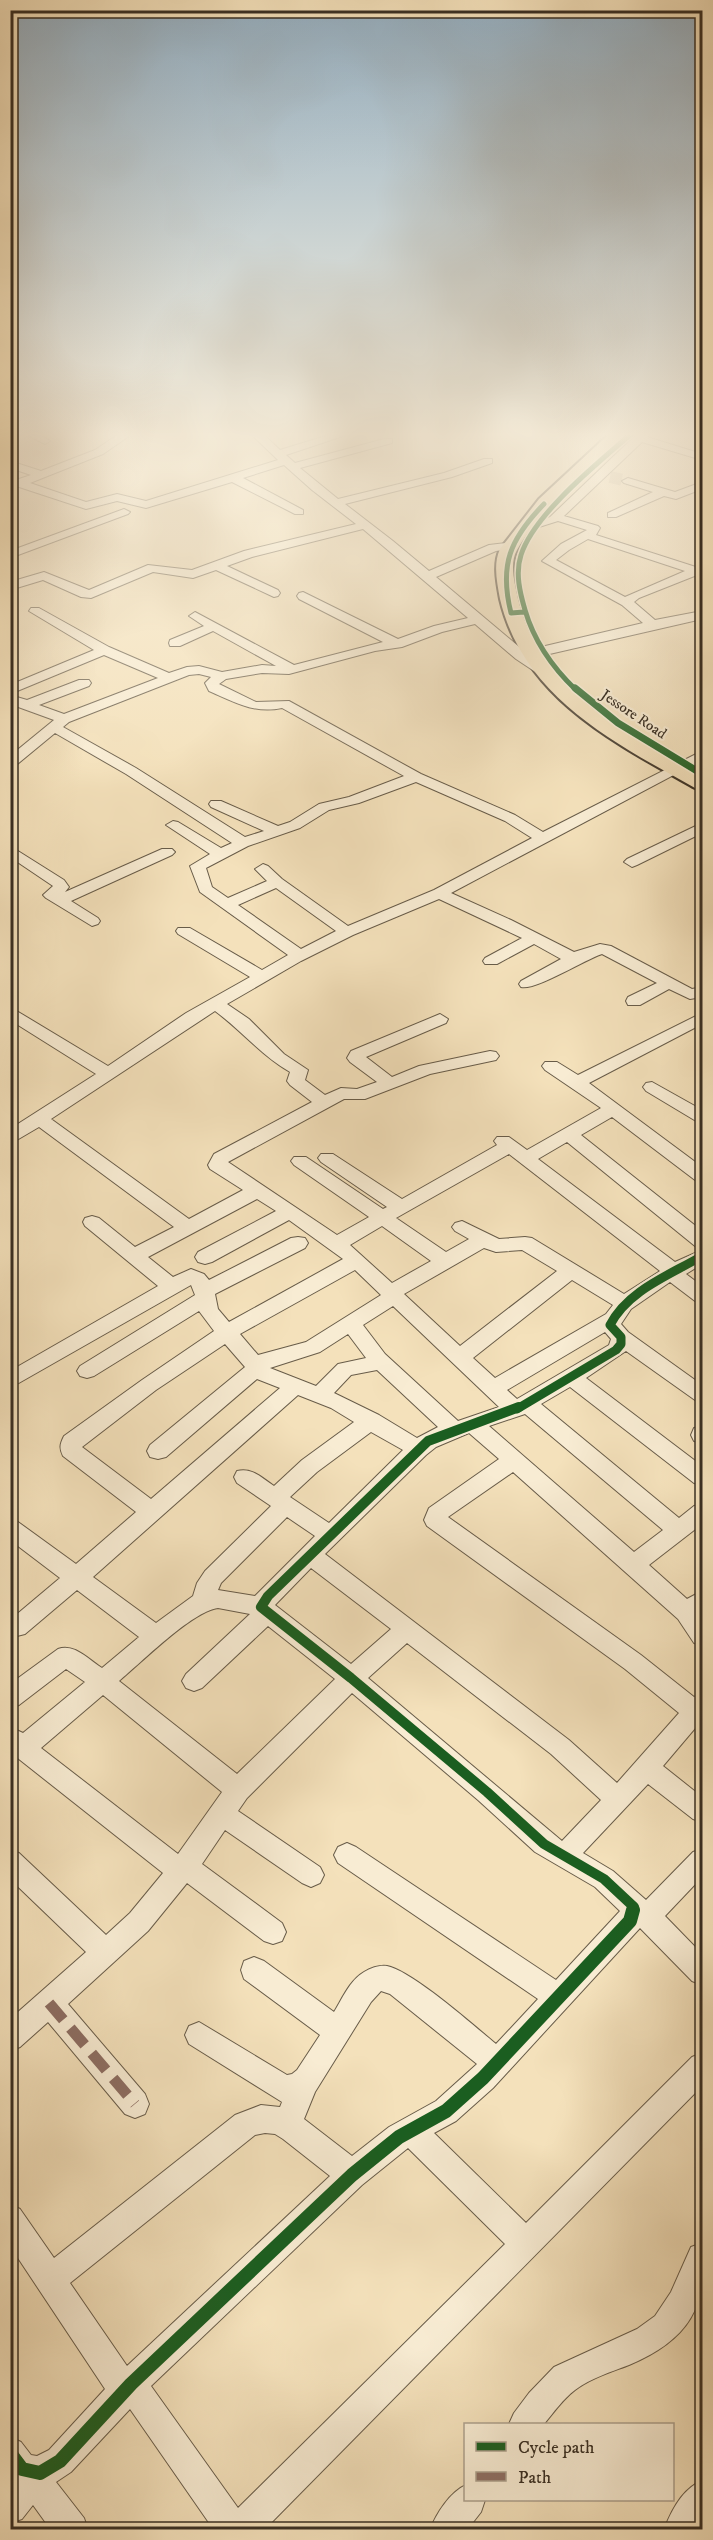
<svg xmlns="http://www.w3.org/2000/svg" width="713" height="2540" viewBox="0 0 713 2540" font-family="'IM FELL DW Pica',serif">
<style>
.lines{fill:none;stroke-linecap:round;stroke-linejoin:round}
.minor-tunnel{stroke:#cfbd9d;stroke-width:12;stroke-dasharray:12 6;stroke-linecap:butt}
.minor-casing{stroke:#685c49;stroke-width:2}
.highway-casing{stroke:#392f23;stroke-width:4}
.minor{fill:#f8ecd3;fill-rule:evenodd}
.highway{fill:#f4e1bb;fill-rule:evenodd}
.quiet{stroke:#8d6e63;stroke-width:11;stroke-dasharray:22 11;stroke-linecap:butt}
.cycleway-far4-casing{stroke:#f8ecd3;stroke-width:8}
.cycleway-far3-casing{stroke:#f8ecd3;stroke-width:10}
.cycleway-far2-casing{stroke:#f8ecd3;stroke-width:13}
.cycleway-far1-casing{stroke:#f8ecd3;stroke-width:14}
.cycleway-casing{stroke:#f8ecd3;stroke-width:17}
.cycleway-far4{stroke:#1b5e20;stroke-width:5}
.cycleway-far3{stroke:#1b5e20;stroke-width:7}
.cycleway-far2{stroke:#1b5e20;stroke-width:9}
.cycleway-far1{stroke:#1b5e20;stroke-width:10}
.cycleway{stroke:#1b5e20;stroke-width:14}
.labels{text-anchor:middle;stroke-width:4.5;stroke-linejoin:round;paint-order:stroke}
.far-street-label{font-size:15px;fill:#392f23;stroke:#f8ecd3}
</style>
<rect width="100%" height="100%" fill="#f4e1bb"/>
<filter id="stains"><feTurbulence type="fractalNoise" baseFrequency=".00333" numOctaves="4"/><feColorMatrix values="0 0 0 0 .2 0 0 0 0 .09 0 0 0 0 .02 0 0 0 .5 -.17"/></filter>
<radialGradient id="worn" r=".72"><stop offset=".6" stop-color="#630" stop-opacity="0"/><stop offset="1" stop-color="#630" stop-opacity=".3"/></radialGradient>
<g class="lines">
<path class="minor-tunnel" d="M610,477L628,481"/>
<g class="minor-casing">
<path id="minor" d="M25,434H39L50,441L45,444Z
M119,434H132L103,454L30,483L86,502L117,494L146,501L278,460L251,434H263L280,450L332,434H349L286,455L295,463L384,439H392V443L300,468L338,499L444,473L484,459H492V463L452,477L345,504L393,541L429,571L489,545L515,542V548L496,551L436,577L524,651L643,623L622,605L542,561L561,544L587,530L558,521L539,527L533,524L550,517L637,434H649L647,437L702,454V460L642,442L564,516L598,526L600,528L596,535L702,569V577L697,575L639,598L634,602L655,620L702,611V619L532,658L553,675L546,679L516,659L475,624L442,632L402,647L375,651L289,674L262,673L226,679L219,684L256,702L289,701L421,774L515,815L543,832L702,751V760L451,893L511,920L574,952L600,944L611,946L692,989L702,987V997L690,999L669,989L640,1005H628L626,1001L628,997L657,983L602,954C584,960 535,991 521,987L519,984L521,981L561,959L534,944L497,964H485L483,961L485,958L522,938L439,899L353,935L301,961L227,1004L249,1019L284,1054L308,1070L305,1080L325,1095L341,1088L357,1089L377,1082L350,1062L347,1058L351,1051L440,1014L448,1019L446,1023L366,1057L392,1077L419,1066L490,1051L496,1052L499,1056L496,1060L430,1074L365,1099H344L228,1162L337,1235L369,1217L294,1165L291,1161L294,1157H306L383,1209L387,1207L321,1162L318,1158L321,1154H333L402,1199L497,1145L494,1141L497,1137H509L527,1150L601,1108L545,1070L542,1066L545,1062H557L578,1075L702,1013V1024L589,1083L702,1167V1182L695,1180L612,1117L581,1135L702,1231V1247L695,1246L567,1142L538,1159L675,1262L702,1250V1264L686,1274L702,1286V1303L695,1301L670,1282L631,1309L621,1324L628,1332L702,1385V1402L695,1400L626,1351L586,1378L702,1466V1485L694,1483L570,1387L541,1404L679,1518L694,1506L702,1504V1524L649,1565L687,1599L702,1591V1612L700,1614L702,1618V1645L694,1643L678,1619L513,1472L448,1517L641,1655L694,1697L702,1694V1720L663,1766L702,1797V1822L693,1819L648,1784L583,1853L613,1871L646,1900L693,1852L702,1849V1877L665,1916L702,1954V1985L692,1981L640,1928L493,2088L456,2121L434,2133L526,2223L692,2057L702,2053V2086L264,2530H214L130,2409L71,2472L56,2482L84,2518L88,2530H51L33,2505L22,2519L10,2523V2437L21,2442L31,2455L37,2456L49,2450L105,2389L10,2246V2204L20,2209L54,2258L235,2115L261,2105L280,2107L282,2102L189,2044L185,2035L189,2026L199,2022L287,2075L292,2074L297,2070L320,2035L244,1979L241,1970L244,1961L254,1957L264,1961L334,2012C342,1999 350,1980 364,1972C371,1968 379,1965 387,1966C412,1971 473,2025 496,2044L538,1999L338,1863L334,1855L338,1847L347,1843L356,1847L556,1980L620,1911L595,1887L535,1852L478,1800L352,1693L247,1798L238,1811L320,1867L324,1875L320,1883L311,1887L302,1883L225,1830L202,1864L282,1923L286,1932L282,1941L273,1944L264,1941L187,1883L148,1931L68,2004L145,2094L149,2104L145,2114L135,2118L125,2114L48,2022L20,2047L10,2051V2019L86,1952L10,1879V1850L19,1853L106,1935L130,1913L163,1873L10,1752V1727L23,1733L85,1682L66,1669L19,1705L10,1708V1684L58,1649C74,1643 88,1659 102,1668L139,1637L77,1590L25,1634L17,1636L10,1634V1613L16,1615L60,1578L10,1540V1520L18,1522L76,1564L136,1512L63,1456C59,1448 60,1444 64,1436L142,1380L214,1331L199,1311L94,1376L87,1378L80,1376L77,1371L80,1366L195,1295L191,1285L10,1388V1371L158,1286L85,1226L83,1222L85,1218L92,1216L99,1218L135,1247L174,1227L39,1127L10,1144V1129L96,1074L10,1020V1007L108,1066L186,1013L250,977L178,934L176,931L178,928H190L262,970L288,955L200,892L190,866L210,854L166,825L173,821L178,822L221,848L232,843L126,774L55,733L15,766L10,767V756L54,720L10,704V695L27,700L79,680H89L91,683L89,686L39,705L64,714L158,678L104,655L10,694V685L94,650L29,611L31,608H39L109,647L169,673L187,667L199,666L222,672L262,665L276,666L213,631L180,646H170L169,643L170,640L204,626L189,616L195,612L294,665L383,642L299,599L297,596L299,593L303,592L398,639L434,626L468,618L363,529L252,557L227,566L278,590L280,593L278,596L274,597L216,570L193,578L153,572L91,598L81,597L43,580L10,590V582L44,572L89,590L148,565L192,570L244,551L356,524L312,490L284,465L243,478L303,510V514H295L232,482L146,508L117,501L86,509L10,484V477L19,479L31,475L10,468V461L41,471L95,450ZM588,539L685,571L625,597L556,560L569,550ZM199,674L211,677L205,683L209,691C234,702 254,714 282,708L404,776L349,797L319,804L290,822L278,826L221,801H211L209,804L211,807L264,831L245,837L136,768L63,727L69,722L189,675ZM416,782L505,821L532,838L434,890L348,926L282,879L268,866L263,864L255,869L267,881L228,898L212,887L206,868L248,846L300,828L329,810L359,803ZM276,888L336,931L301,949L238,905ZM215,1011C241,1030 262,1056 290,1072L287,1081L290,1085L312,1102L214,1154L208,1165L210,1169L243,1190L189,1219L51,1119ZM509,1154L660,1271L624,1294L532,1238L525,1237L499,1239L462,1221L455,1223L452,1227L455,1231L469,1239L446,1252L396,1218ZM257,1199L276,1211L198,1252L195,1257L198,1262L205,1264L212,1262L289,1220L343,1259L229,1322L218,1309L215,1294L305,1248L308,1243L305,1238L298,1237L291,1238L209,1280L204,1274L191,1269L173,1277L148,1257ZM382,1226L431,1261L392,1283L350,1245ZM484,1248L496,1252L522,1250L557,1271L460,1346L404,1294ZM355,1270L381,1295L306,1342L258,1355L240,1334ZM572,1280L613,1305L606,1314L495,1378L473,1358ZM393,1306L499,1407L458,1421L385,1354L363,1325ZM605,1332L611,1339L609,1345L517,1399L507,1390ZM348,1334L366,1358L338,1364L316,1386L270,1368L320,1352ZM225,1344L245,1367L150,1445L147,1451L150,1457L158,1459L166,1457L257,1379L280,1388L151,1499L82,1447L156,1390ZM377,1370L438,1427L417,1438L379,1415L334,1393L351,1375ZM298,1395L331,1408L354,1422L302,1460L274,1486C262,1478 252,1467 237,1471L234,1477L237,1483L271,1506L205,1571L197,1583L193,1596L156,1623L93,1577ZM525,1414L663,1530L634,1552L489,1426ZM371,1432L403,1450L329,1523L290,1497L317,1472ZM469,1433L499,1459L429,1508L424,1520L427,1526L625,1669L679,1713L617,1783L569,1740L325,1554L426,1455L436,1447ZM287,1517L315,1536L255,1596L218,1590L221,1583ZM311,1568L391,1629L351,1664L275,1605ZM218,1608L250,1614L186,1674L182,1681L186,1688L194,1691L202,1688L268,1626L335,1679L237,1774L119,1681C142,1662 191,1612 218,1608ZM407,1643L551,1754L601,1800L562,1841L368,1678ZM103,1695L222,1792L178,1854L41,1748ZM381,1991L390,1994L477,2064L436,2101L389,2127L352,2156L304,2119L315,2092L371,2002ZM265,2133L275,2134L283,2139L330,2176L127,2366L70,2283L255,2135ZM408,2148L505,2244L238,2508L151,2386L362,2185Z
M628,478L675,492L702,482V489L676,499L664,496L616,517H608V513L653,492L624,483L622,481Z
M124,509L130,512L128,514L10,558V551Z
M702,823V833L637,865L632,867L624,862L627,859Z
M10,846L64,880L69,887L65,892L162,849H172L175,852L172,855L71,901L98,918L100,921L98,924L92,926L46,898L43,895L53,886L10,857Z
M652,1082L702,1110V1122L696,1121L646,1091L643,1087L646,1083Z
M702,1426V1443L694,1441L691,1435L694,1428Z
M702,2243C709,2307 688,2340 629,2365C611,2372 591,2378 575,2390C563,2399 554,2412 544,2424H509L514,2413L529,2393L554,2367L637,2329L655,2316L671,2292L691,2247Z
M702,2481V2525L700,2530H664C671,2511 683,2488 702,2481Z
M466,2485V2500H485L481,2512L467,2530H430C436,2514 450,2492 466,2485Z"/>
</g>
<g class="highway-casing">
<path id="highway" d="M609,434H627C618,446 604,456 593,465C566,490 535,517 517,550C509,564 515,584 518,599C541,692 625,732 702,776V790L695,788C613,742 523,697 500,599C497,582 493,564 500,549L539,499Z"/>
</g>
<use href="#minor" class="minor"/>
<use href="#highway" class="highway"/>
<path class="quiet" d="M49,2003L135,2104"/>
<g class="cycleway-far4-casing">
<path id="cycleway-far4" d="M524,612L511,613C499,565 510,539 544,504
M576,690C552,667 534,641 525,610C520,593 515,573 521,555C534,514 598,463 631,434"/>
</g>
<g class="cycleway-far3-casing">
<path id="cycleway-far3" d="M575,688L618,723L702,774"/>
</g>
<g class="cycleway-far2-casing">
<path id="cycleway-far2" d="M517,1409L616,1350L621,1344V1337L610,1325C628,1290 670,1275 702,1256"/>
</g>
<g class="cycleway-far1-casing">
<path id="cycleway-far1" d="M519,1407L428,1441L268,1596L261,1607L351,1678L487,1792L544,1844L604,1879L634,1907L633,1911"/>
</g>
<g class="cycleway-casing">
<path id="cycleway" d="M10,2453L22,2469L40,2473L60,2461L131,2384L352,2175L399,2137L446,2111L483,2078L630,1921L633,1910"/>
</g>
<use href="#cycleway-far4" class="cycleway-far4"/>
<use href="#cycleway-far3" class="cycleway-far3"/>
<use href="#cycleway-far2" class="cycleway-far2"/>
<use href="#cycleway-far1" class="cycleway-far1"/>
<use href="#cycleway" class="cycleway"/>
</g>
<linearGradient id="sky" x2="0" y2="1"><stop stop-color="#93aec1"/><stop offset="0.55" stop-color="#faf2e0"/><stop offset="1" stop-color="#faf2e0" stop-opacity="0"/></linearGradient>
<rect width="713" height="790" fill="url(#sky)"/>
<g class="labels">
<g class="far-street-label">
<text transform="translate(634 714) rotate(34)" y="5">Jessore Road</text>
</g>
</g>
<rect width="713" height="2540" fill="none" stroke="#f4e1bb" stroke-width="36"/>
<rect x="12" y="12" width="689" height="2516" fill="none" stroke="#392f23" stroke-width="3"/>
<rect x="18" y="18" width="677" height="2504" fill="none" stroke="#392f23" stroke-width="1.5"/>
<rect x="464" y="2423" width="210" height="78" fill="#f8ecd3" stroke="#aca08d" stroke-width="1.5"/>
<rect x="476" y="2442" width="30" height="9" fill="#1b5e20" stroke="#aca08d" stroke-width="1.5"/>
<text x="518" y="2453" font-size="18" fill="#392f23">Cycle path</text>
<rect x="476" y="2472" width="30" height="9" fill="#8d6e63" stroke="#aca08d" stroke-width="1.5"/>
<text x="518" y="2483" font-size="18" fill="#392f23">Path</text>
<rect width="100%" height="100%" filter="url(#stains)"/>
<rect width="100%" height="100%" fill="url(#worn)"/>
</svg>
